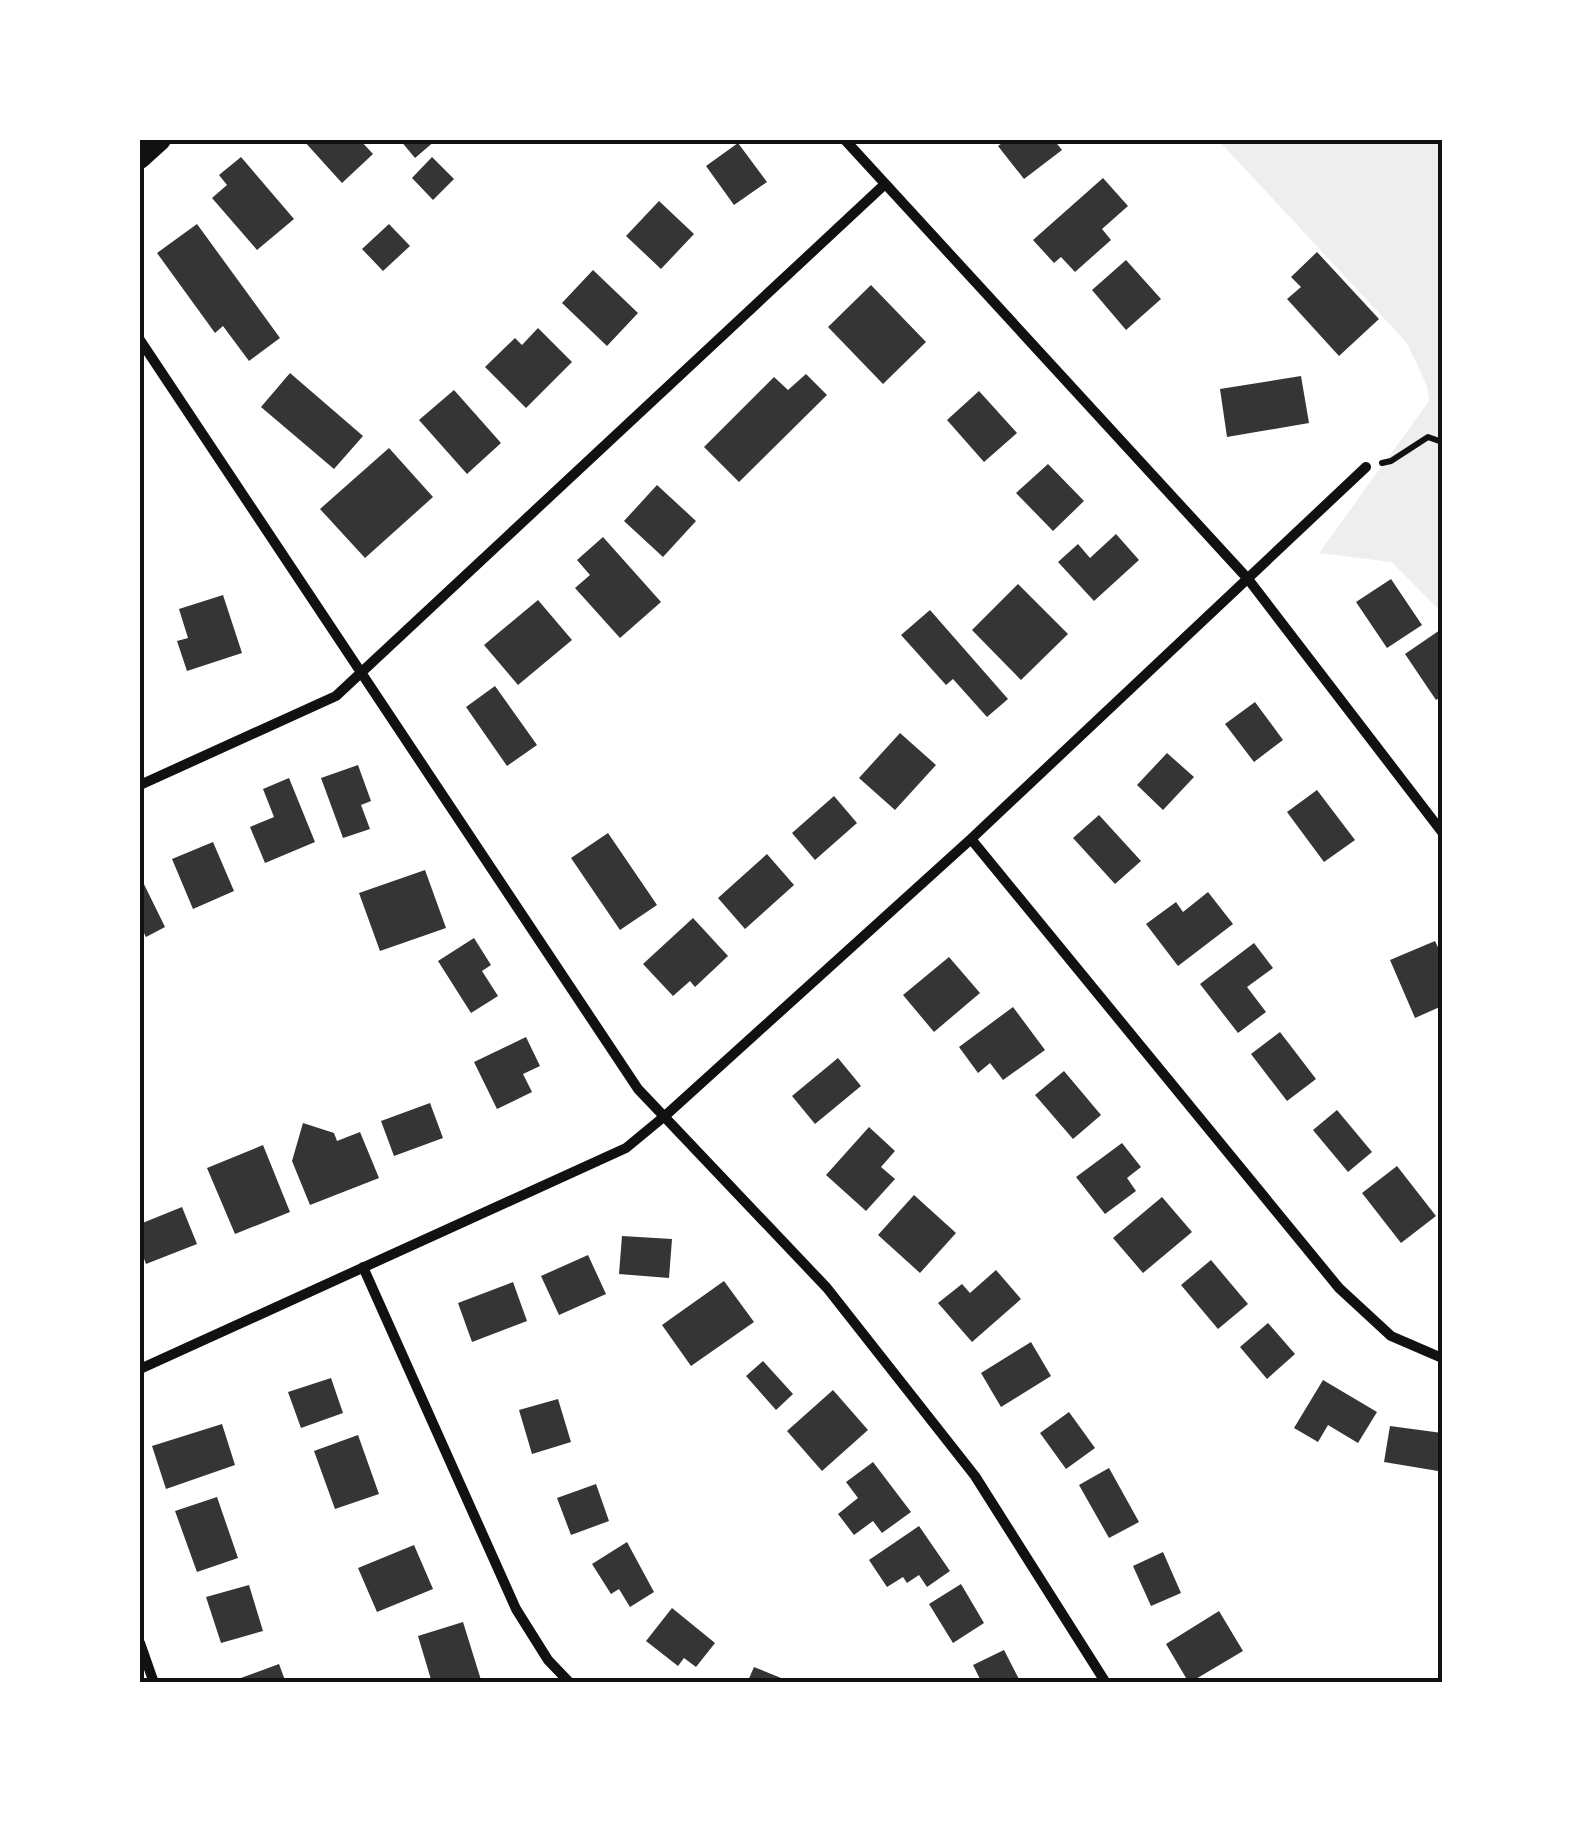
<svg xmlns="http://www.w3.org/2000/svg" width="1582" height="1823" viewBox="0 0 1582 1823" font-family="Helvetica,sans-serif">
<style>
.green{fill:#eee}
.building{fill:#353535}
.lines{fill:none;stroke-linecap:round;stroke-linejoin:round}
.path{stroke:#111;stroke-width:6}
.minor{stroke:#111;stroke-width:10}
.secondary{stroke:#111;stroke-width:20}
.neatline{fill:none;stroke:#111;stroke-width:4}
</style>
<rect width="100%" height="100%" fill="#fff"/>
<path class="green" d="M1218,140H1442V613L1392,562L1319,553L1429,401L1427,386L1407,343Z"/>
<path class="building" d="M303,140H360L373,154L342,183Z
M400,140H436L415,158Z
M1006,140H1054L1062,150L1024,179L998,146Z
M738,143L767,182L734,205L706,166Z
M241,157L294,219L257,250L212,198L227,185L219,175Z
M432,157L454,179L433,200L412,178Z
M1103,178L1128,206L1102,229L1111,240L1075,272L1061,257L1054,263L1033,240Z
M659,201L694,234L661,269L626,236Z
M197,224L280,338L249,361L223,326L215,333L157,253Z
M389,224L410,246L383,271L362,249Z
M1317,252L1379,319L1339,356L1287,299L1301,287L1291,277Z
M1126,260L1161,299L1126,330L1092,290Z
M593,270L638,313L607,346L562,303Z
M871,285L926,342L883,384L828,327Z
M538,328L572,362L526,408L485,367L515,338L522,345Z
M290,373L363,436L334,469L261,407Z
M806,374L827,395L739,482L704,447L774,377L788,390Z
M1301,376L1309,423L1227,437L1220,389Z
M454,390L501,443L467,474L419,420Z
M979,391L1017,433L984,462L947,420Z
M389,448L433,497L365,558L320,509Z
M1048,464L1084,501L1053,531L1016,493Z
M657,485L696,521L663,557L624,521Z
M1116,534L1139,560L1094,601L1058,562L1078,544L1090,558Z
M603,537L661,602L620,638L575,588L590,575L577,560Z
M1391,579L1422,625L1387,648L1356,602Z
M1018,584L1068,634L1021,680L972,630Z
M223,595L242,653L187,671L177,641L188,638L179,609Z
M538,600L572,640L518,685L484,645Z
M930,610L1008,699L987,717L953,679L946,685L901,635Z
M1440,630L1442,696L1436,700L1405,654Z
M495,686L537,745L507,766L466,707Z
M1255,702L1283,740L1254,762L1225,724Z
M900,733L936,765L895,810L859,778Z
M1167,753L1194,777L1163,810L1137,785Z
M358,765L371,801L361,805L370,829L343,838L321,778Z
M289,778L315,842L265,863L250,827L274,817L263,789Z
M1317,790L1355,840L1324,862L1287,812Z
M834,796L857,823L815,860L792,833Z
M1099,815L1141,861L1115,884L1073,838Z
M608,833L657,905L620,930L571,858Z
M213,842L234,891L193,909L172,859Z
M767,854L794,885L745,929L718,898Z
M425,870L446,928L380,951L359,893Z
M140,876L165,927L146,937L140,925Z
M1208,892L1233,924L1178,966L1146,924L1176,902L1183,912Z
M693,918L728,956L695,987L690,981L673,996L643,964Z
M474,938L491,965L482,971L498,996L471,1013L438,961Z
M1435,941L1442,956V1006L1415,1018L1390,960Z
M1254,943L1273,968L1247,987L1266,1012L1238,1033L1200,984Z
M949,957L980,993L934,1032L903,995Z
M1013,1007L1045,1050L1003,1080L990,1063L978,1073L959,1047Z
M1280,1032L1316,1079L1287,1101L1251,1054Z
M526,1037L540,1066L523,1074L532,1092L497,1109L474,1062Z
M838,1058L861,1086L815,1124L792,1096Z
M1064,1071L1101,1115L1073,1139L1035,1095Z
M430,1103L443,1138L394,1156L381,1121Z
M1337,1110L1372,1152L1348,1172L1313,1130Z
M303,1123L334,1133L337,1141L360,1132L379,1178L310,1205L292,1161Z
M869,1127L895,1151L881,1167L895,1179L866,1211L826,1175Z
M1122,1143L1141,1167L1127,1178L1136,1191L1105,1214L1076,1177Z
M263,1145L290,1212L235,1234L207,1168Z
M1397,1166L1436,1216L1401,1243L1362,1193Z
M914,1195L956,1233L920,1273L878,1235Z
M1162,1197L1192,1232L1143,1273L1113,1238Z
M182,1207L197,1244L146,1264L140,1248V1224Z
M622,1236L672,1239L669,1278L619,1274Z
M588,1255L606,1294L559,1315L541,1276Z
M1211,1260L1248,1304L1218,1329L1181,1285Z
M996,1270L1021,1299L972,1342L938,1303L962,1284L970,1293Z
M724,1281L754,1322L691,1366L662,1325Z
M513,1282L527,1321L472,1342L458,1303Z
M1268,1323L1295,1354L1267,1379L1240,1347Z
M1031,1342L1051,1376L1001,1407L981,1373Z
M763,1361L793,1394L776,1410L746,1376Z
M331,1378L343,1413L301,1428L288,1392Z
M1323,1380L1377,1412L1358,1443L1328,1425L1318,1442L1294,1428Z
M833,1390L868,1430L822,1471L787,1431Z
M558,1399L571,1442L532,1454L519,1410Z
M1069,1412L1095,1448L1066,1469L1040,1433Z
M222,1424L235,1465L166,1489L152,1446Z
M1390,1426L1442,1433L1438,1471L1384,1462Z
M358,1435L379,1494L335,1509L314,1451Z
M873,1462L911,1512L882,1533L873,1521L854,1535L838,1514L858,1498L846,1482Z
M1109,1468L1139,1522L1109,1538L1079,1485Z
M596,1484L609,1521L571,1535L557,1498Z
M217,1497L238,1558L197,1572L175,1511Z
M919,1526L950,1571L927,1587L919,1575L907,1583L903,1577L887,1587L869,1560Z
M627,1542L654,1592L630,1607L619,1589L611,1594L592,1564Z
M414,1545L433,1589L377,1612L358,1568Z
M1163,1552L1181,1593L1151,1606L1133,1566Z
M961,1584L984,1623L953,1643L929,1604Z
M249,1585L263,1631L221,1643L206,1597Z
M672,1608L715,1643L696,1667L684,1658L678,1666L646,1641Z
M1219,1611L1243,1651L1189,1683L1166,1644Z
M463,1622L481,1680L432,1683L418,1636Z
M1004,1650L1021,1683H982L973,1665Z
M279,1664L286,1683H240L238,1679Z
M754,1667L781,1678L779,1683H747Z"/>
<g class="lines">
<path class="path" d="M1382,463L1391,461L1428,437L1442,442"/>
<path class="minor" d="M845,140L1248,579L1442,832
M140,340L638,1089L827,1288L975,1476L1106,1683
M140,785L336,696L885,184
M971,839L1339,1288L1391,1336L1442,1358
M363,1267L516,1609L548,1660L570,1683
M140,1369L626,1148L666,1115L971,839L1366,467
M140,1643L154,1683"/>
<path class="secondary" d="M140,159L161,140"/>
</g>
<rect width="1582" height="1823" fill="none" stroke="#ffffff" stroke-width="285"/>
<rect x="142" y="142" width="1298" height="1538" class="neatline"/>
</svg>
